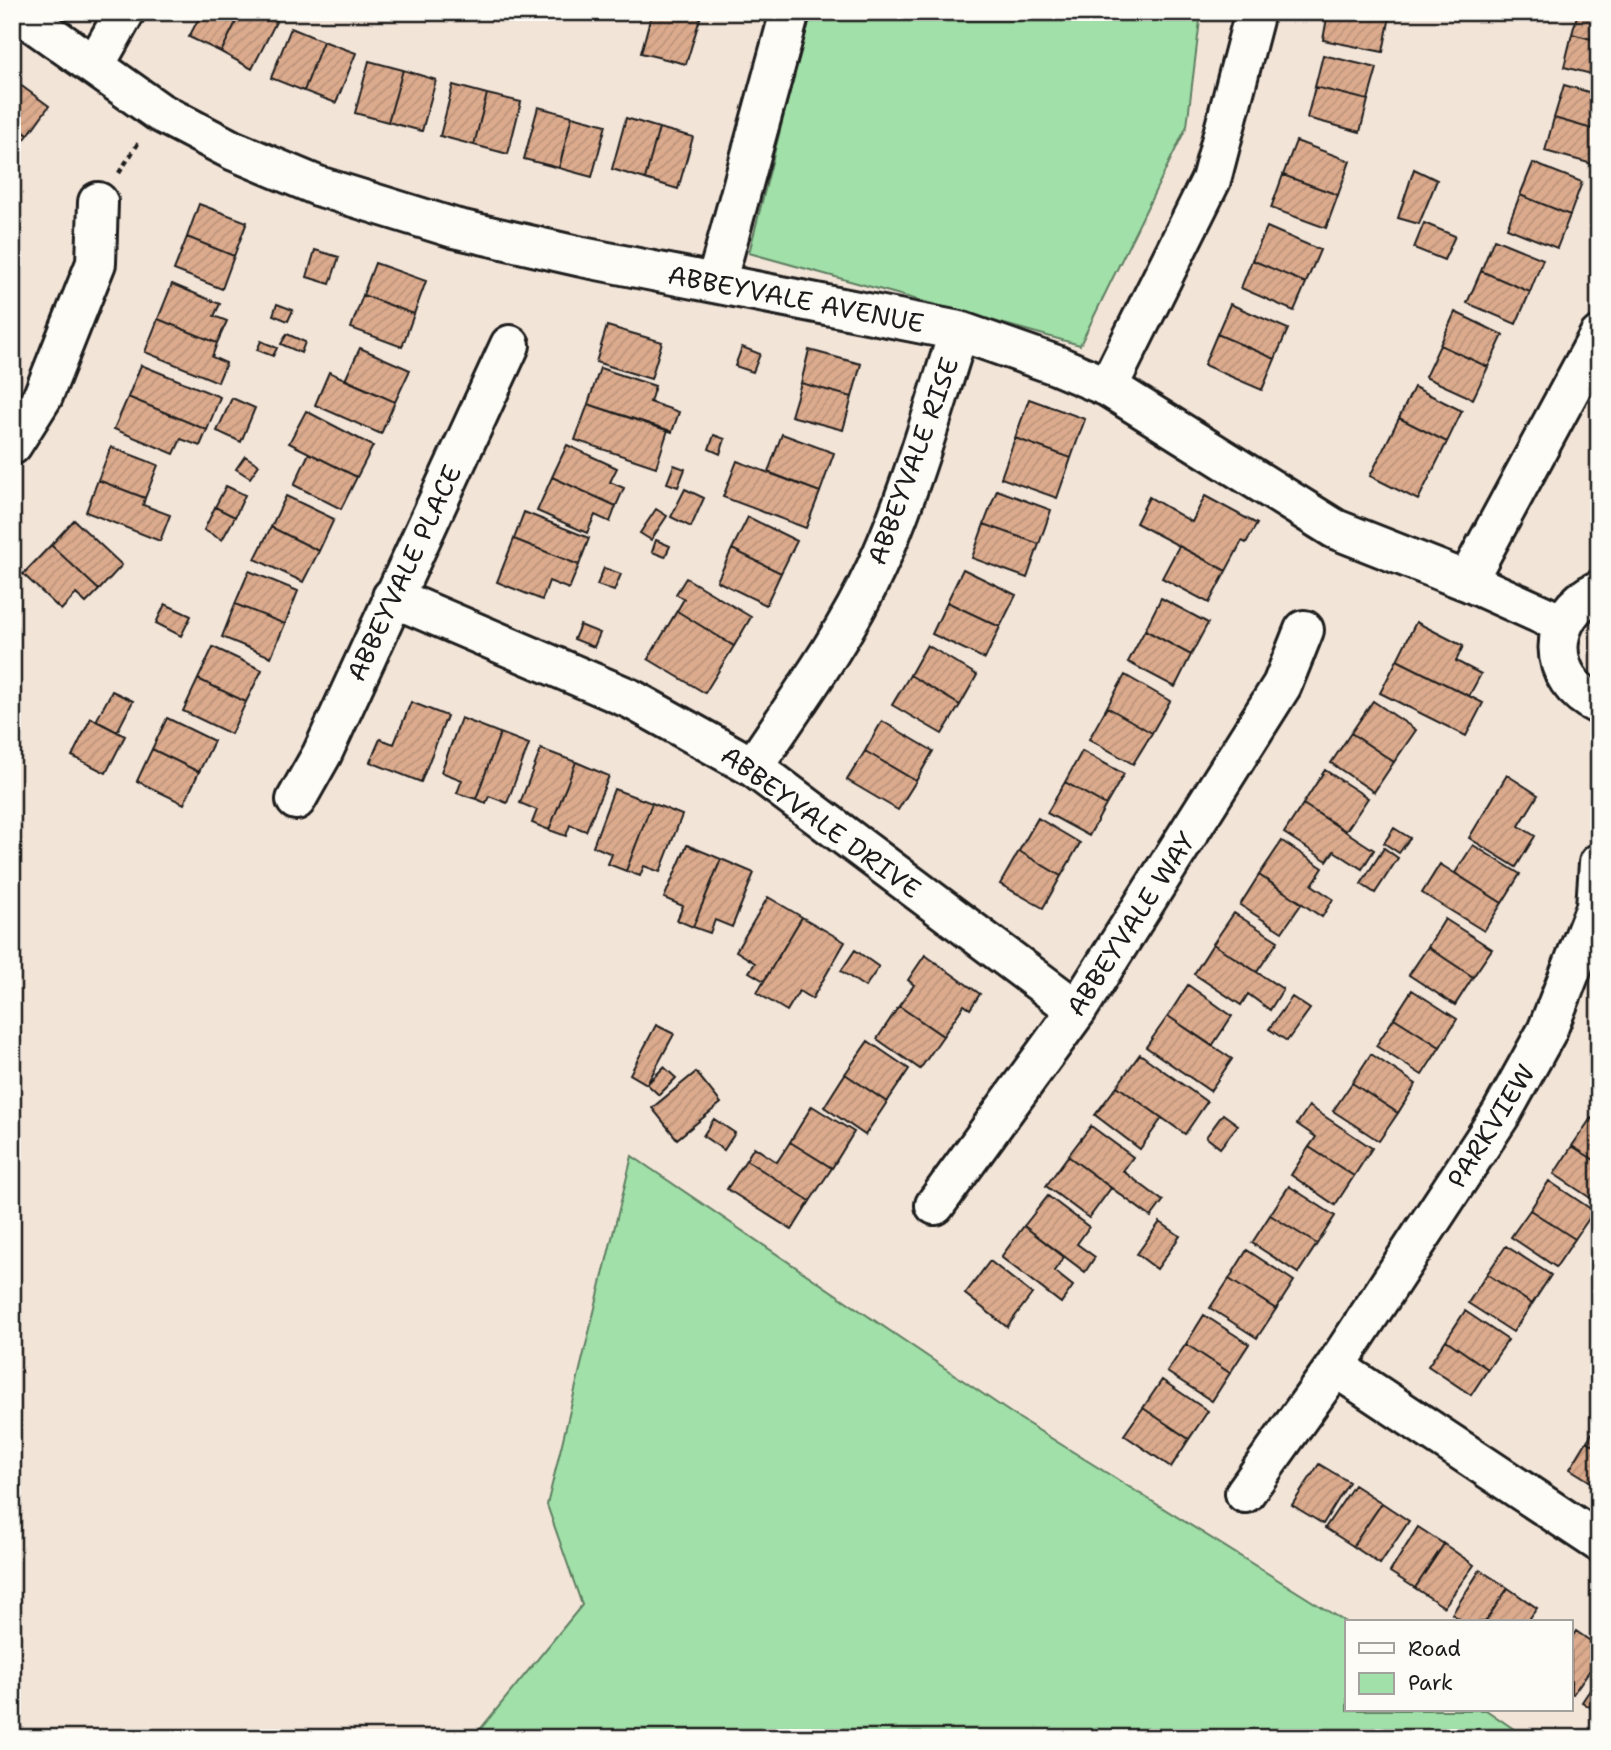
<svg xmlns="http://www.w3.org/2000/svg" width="1611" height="1750" viewBox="0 0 1611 1750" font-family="'Shantell Sans',sans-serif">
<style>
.green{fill:#a1e0a8;stroke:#5e7e62;stroke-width:2}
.building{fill:url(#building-hatch);stroke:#1c1c1c;stroke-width:2}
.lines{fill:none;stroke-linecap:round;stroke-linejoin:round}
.minor-casing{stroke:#1c1c1c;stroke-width:44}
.path{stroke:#1c1c1c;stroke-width:4.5;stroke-dasharray:5 5;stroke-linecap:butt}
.minor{stroke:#fdfcf7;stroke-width:38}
.labels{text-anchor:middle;stroke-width:5;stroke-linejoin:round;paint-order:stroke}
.street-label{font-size:26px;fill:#1c1c1c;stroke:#fdfcf7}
</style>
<defs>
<pattern id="building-hatch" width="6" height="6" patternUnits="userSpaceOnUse" patternTransform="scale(1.75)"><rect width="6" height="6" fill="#dcab8e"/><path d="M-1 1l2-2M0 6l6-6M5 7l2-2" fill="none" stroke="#bc937a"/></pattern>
</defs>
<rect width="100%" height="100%" fill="#f3e4d8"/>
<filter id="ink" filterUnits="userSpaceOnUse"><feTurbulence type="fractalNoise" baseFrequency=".0143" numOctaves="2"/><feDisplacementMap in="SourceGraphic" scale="14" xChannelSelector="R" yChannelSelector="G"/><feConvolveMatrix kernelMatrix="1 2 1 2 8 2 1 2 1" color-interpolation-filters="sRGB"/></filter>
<g filter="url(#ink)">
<path class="green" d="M810,12H1201L1187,126L1080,345L749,253Z
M632,1156L1014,1415L1347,1623V1710H1486L1527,1738H473L582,1605L547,1505Z"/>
<path class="building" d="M202,12H241L221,52L189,37Z
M241,12H261L277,20L252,69L221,52Z
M652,12H702L686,64L641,53Z
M1328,12L1390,16L1383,52L1323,40Z
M1578,12H1599V41L1572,34Z
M291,28L323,41L304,91L271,78Z
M1572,34L1599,41V76L1564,67Z
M323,41L356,53L336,103L304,91Z
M1323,55L1377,68L1368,100L1315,87Z
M369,61L403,70L388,122L355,113Z
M403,70L436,80L422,131L388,122Z
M12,79L49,106L28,135L12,123Z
M453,85L487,94L474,145L440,136Z
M1564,85L1599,95V131L1554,118Z
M1315,87L1368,100L1360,132L1307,118Z
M487,94L521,102L508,154L474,145Z
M538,107L572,116L559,168L524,159Z
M572,116L606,125L592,177L559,168Z
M626,118L659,128L645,179L612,169Z
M1554,118L1599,131L1596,165L1545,151Z
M12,123L28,135L12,156Z
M659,128L693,137L678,189L645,179Z
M1296,141L1350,161L1338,195L1283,175Z
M1533,163L1582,182L1570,215L1520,195Z
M1414,169L1437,180L1419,224L1398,218Z
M1283,175L1338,195L1326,228L1271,208Z
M1520,195L1570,215L1557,248L1507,228Z
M199,204L247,222L234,256L187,237Z
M1424,223L1455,236L1444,260L1414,248Z
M1267,227L1320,250L1306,283L1252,260Z
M187,237L234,256L222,289L174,270Z
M1494,239L1543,259L1530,292L1481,271Z
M315,250L339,257L330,284L307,277Z
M1252,260L1306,283L1294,311L1241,288Z
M375,263L426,281L414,314L363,295Z
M1481,271L1530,292L1516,324L1467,303Z
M172,284L220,304L214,316L227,321L217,343L158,319Z
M363,295L414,314L402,347L351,328Z
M277,304L293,310L288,321L273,315Z
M1230,304L1288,329L1275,359L1217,334Z
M1455,312L1503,335L1488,367L1440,345Z
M158,319L217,343L212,357L226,363L218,382L145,352Z
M607,326L662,342L651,379L596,362Z
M287,334L305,342L301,353L281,344Z
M1217,334L1275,359L1262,390L1204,365Z
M261,341L277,348L273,356L257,350Z
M1440,345L1488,367L1473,399L1425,377Z
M742,347L760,354L753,372L735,366Z
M360,348L410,370L395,402L345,380Z
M809,350L861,364L852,397L801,383Z
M141,365L220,397L207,430L128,397Z
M600,368L655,386L650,402L679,412L672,432L588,404Z
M329,372L395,402L381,434L315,405Z
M801,383L852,397L843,430L791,416Z
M1414,387L1462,411L1447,442L1399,418Z
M128,397L207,430L200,446L181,439L174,454L114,429Z
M232,398L255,408L241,442L217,431Z
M1029,399L1085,419L1071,458L1015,438Z
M588,404L668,430L656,467L575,440Z
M306,411L373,446L357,477L289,443Z
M1399,418L1447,442L1418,500L1370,476Z
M782,434L834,453L820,492L768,472Z
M714,435L725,439L720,454L709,449Z
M1015,438L1071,458L1057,498L1001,478Z
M567,445L617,468L610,482L624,488L616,506L552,477Z
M111,447L158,465L145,498L98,480Z
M309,453L357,477L341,509L294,485Z
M245,456L259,465L250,478L236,469Z
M737,461L820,492L806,528L723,497Z
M674,465L685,469L678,487L667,483Z
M552,477L616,506L610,522L595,515L587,533L537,511Z
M98,480L145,498L143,505L170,515L160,541L86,512Z
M226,486L245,495L235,517L215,507Z
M685,489L704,498L691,527L671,517Z
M997,490L1051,510L1039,544L984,524Z
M286,496L334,519L319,551L271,527Z
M1205,496L1257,524L1246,543L1242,541L1226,571L1136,523L1149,497L1192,522Z
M215,507L235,517L222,540L204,530Z
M656,509L667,516L651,540L640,533Z
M524,512L589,538L579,565L514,539Z
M748,517L797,541L781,573L732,549Z
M74,520L122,565L99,590L51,545Z
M984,524L1039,544L1027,578L972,558Z
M271,527L319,551L303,582L255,559Z
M514,539L579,565L569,589L549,581L542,600L497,582Z
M656,540L670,546L665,557L652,552Z
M51,545L99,590L86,603L76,594L61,610L23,574Z
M1179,546L1226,571L1209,603L1162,578Z
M732,549L781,573L766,605L717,581Z
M604,568L621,574L614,591L597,585Z
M963,569L1016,595L1000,627L947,602Z
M249,571L298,591L285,624L235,604Z
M686,578L751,617L734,646L677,611L684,599L676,594Z
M1161,598L1208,623L1191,655L1145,630Z
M947,602L1000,627L985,659L932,634Z
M165,604L191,616L181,636L156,623Z
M235,604L285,624L271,657L222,637Z
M677,611L734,646L705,693L648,659Z
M1416,622L1463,646L1456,661L1481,674L1469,696L1397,660Z
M580,625L600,633L594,647L574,639Z
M1145,630L1191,655L1175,687L1128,662Z
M927,645L977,675L960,705L910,675Z
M213,647L262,670L246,702L198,679Z
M1397,660L1483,703L1466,736L1380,693Z
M910,675L960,705L942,734L892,705Z
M1125,675L1170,701L1152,733L1107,707Z
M198,679L246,702L231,734L183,711Z
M112,691L133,701L117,732L96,721Z
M1373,701L1416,730L1394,762L1351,733Z
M411,702L447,716L421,782L370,762L380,739L394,744Z
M1107,707L1152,733L1133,764L1089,739Z
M91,718L125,736L106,773L72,756Z
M167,718L214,741L199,772L152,749Z
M461,718L500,733L476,799L457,793L462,780L441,772Z
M882,721L933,751L916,781L865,751Z
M500,733L529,744L507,803L489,796L486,803L476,799Z
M1351,733L1394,762L1374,792L1331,763Z
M152,749L199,772L184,804L137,781Z
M541,749L576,762L549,830L532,823L537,810L520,803Z
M865,751L916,781L898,810L847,780Z
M1082,751L1124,774L1106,805L1065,782Z
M576,762L609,776L586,831L570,825L566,836L549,830Z
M1325,770L1368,798L1346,831L1303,804Z
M1507,775L1538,795L1519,826L1535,836L1516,867L1469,838Z
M1065,782L1106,805L1089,836L1047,813Z
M614,789L652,803L626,871L608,864L612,854L593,846Z
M652,803L682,815L660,872L644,866L640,876L626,871Z
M1303,804L1374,850L1362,869L1334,851L1327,861L1284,833Z
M1038,818L1080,843L1061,876L1019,851Z
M1394,828L1410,838L1399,853L1384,843Z
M1282,841L1323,868L1312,885L1333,899L1322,917L1259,875Z
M687,845L721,859L693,927L677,920L683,906L664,898Z
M1473,845L1520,874L1502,903L1455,873Z
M1384,848L1398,858L1375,893L1361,884Z
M1019,851L1061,876L1043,908L1000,884Z
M721,859L754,873L732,927L715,920L710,933L693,927Z
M1440,864L1502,903L1484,931L1422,893Z
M1259,875L1302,903L1282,932L1240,905Z
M768,897L802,917L764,981L749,972L755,963L736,951Z
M1234,913L1278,941L1257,972L1213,944Z
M802,917L845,942L812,999L799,991L787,1011L757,993Z
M1445,919L1492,949L1473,977L1428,947Z
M1213,944L1283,989L1270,1010L1248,994L1241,1005L1194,974Z
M1428,947L1473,977L1455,1005L1409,975Z
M855,950L879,967L865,987L841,971Z
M925,955L980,994L970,1009L964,1005L943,1036L899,1006L914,985L908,980Z
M1188,985L1232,1016L1212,1046L1168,1016Z
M1412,990L1457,1019L1440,1047L1394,1018Z
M1292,997L1310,1009L1287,1041L1269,1029Z
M899,1006L943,1036L920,1069L877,1039Z
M1168,1016L1232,1059L1210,1091L1146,1047Z
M1394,1018L1440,1047L1422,1075L1376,1046Z
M656,1025L674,1034L647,1084L630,1074Z
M868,1041L909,1069L887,1102L845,1074Z
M1140,1054L1207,1102L1185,1134L1117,1086Z
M1371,1054L1416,1084L1398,1113L1352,1083Z
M664,1067L676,1078L659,1095L647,1084Z
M696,1072L721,1103L677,1139L652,1108Z
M845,1074L887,1102L865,1135L824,1107Z
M1352,1083L1398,1113L1379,1141L1333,1111Z
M1117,1086L1162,1118L1140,1149L1095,1115Z
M812,1106L854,1132L832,1168L790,1142Z
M1309,1106L1372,1148L1354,1176L1309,1147L1316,1137L1297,1124Z
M1223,1114L1238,1125L1220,1148L1206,1137Z
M1591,1118L1599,1123V1163L1572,1146Z
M714,1119L735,1133L724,1150L703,1136Z
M1091,1126L1133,1157L1123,1171L1163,1201L1151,1217L1068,1156Z
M790,1142L832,1168L810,1201L746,1160L754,1147L777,1162Z
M1572,1146L1599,1163L1598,1203L1554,1174Z
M1309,1147L1354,1176L1335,1205L1291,1175Z
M1068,1156L1111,1188L1089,1218L1046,1186Z
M746,1160L810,1201L792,1230L727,1189Z
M1549,1181L1594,1211L1575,1239L1530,1210Z
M1289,1186L1335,1216L1317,1244L1270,1215Z
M1048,1196L1089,1227L1077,1244L1095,1257L1085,1272L1024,1226Z
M1530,1210L1575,1239L1556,1267L1511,1237Z
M1270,1215L1317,1244L1298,1273L1252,1243Z
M1160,1222L1180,1236L1157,1269L1137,1254Z
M1024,1226L1064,1257L1054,1271L1073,1286L1061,1303L1001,1257Z
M1506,1246L1551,1275L1532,1304L1487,1274Z
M1247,1250L1294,1281L1276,1309L1229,1279Z
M990,1261L1032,1294L1007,1327L965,1294Z
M1487,1274L1532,1304L1513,1332L1468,1303Z
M1229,1279L1276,1309L1257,1338L1210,1308Z
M1465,1311L1508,1340L1488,1369L1446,1340Z
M1204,1315L1249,1344L1230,1373L1186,1344Z
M1446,1340L1488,1369L1471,1395L1428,1366Z
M1186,1344L1230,1373L1212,1401L1167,1372Z
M1162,1380L1208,1411L1189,1439L1143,1408Z
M1143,1408L1189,1439L1171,1467L1124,1435Z
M1599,1423V1449L1587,1441Z
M1587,1441L1599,1449V1487L1570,1469Z
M1319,1464L1349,1482L1323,1524L1292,1505Z
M1354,1485L1382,1503L1353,1546L1325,1528Z
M1382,1503L1409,1521L1380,1564L1353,1546Z
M1418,1527L1444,1544L1415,1588L1390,1572Z
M1444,1544L1474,1565L1444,1607L1415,1588Z
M1480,1570L1508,1588L1485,1622H1464L1452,1614Z
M1508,1588L1537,1608L1527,1622H1485Z
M1576,1631L1599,1647V1657L1573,1694L1571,1693V1639Z
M1599,1676V1713L1582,1702Z"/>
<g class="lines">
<g class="minor-casing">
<path id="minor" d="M18,12L159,112L232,150L318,186L454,228L582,257L959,331L1056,365L1108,387L1335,529L1467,581L1563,624
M95,65L125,12
M716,283L790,12
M1108,387L1211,180L1255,12
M12,445L43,396L96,263L98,202
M1467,581L1599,336
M1599,590C1545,615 1545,680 1599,705
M392,597L631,699L753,767L1077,1010
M753,767C796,703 844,638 876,568C911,492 933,410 959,331
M296,800L322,754L510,345
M935,1205L1077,1010L1282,685L1304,630
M1335,1367L1599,1542
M1245,1493L1335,1367L1501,1114L1547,1031L1596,907L1599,863"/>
</g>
<path class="path" d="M119,173L139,142"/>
<use href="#minor" class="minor"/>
</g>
</g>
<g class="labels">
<g class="street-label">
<text transform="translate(796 299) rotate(11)" y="9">ABBEYVALE AVENUE</text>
<text transform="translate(913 461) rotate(-70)" y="9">ABBEYVALE RISE</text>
<text transform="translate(404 573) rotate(-65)" y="9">ABBEYVALE PLACE</text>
<text transform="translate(821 822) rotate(36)" y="9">ABBEYVALE DRIVE</text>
<text transform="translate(1131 924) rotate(-57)" y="9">ABBEYVALE WAY</text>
<text transform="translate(1491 1126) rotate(-58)" y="9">PARKVIEW</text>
</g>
</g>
<rect width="1611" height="1750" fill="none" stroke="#fdfcf7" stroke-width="42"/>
<rect x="21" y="21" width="1569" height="1708" fill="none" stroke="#1c1c1c" stroke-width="2.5" filter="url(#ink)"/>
<rect x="1345" y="1620" width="228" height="91" fill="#fdfcf7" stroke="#a3a29f" stroke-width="2"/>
<rect x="1359" y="1643" width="35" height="10" fill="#fdfcf7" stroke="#a3a29f" stroke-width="2"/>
<text x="1408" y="1656" font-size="21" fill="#1c1c1c">Road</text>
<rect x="1359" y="1673" width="35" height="21" fill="#a1e0a8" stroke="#a3a29f" stroke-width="2"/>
<text x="1408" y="1690" font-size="21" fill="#1c1c1c">Park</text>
</svg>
